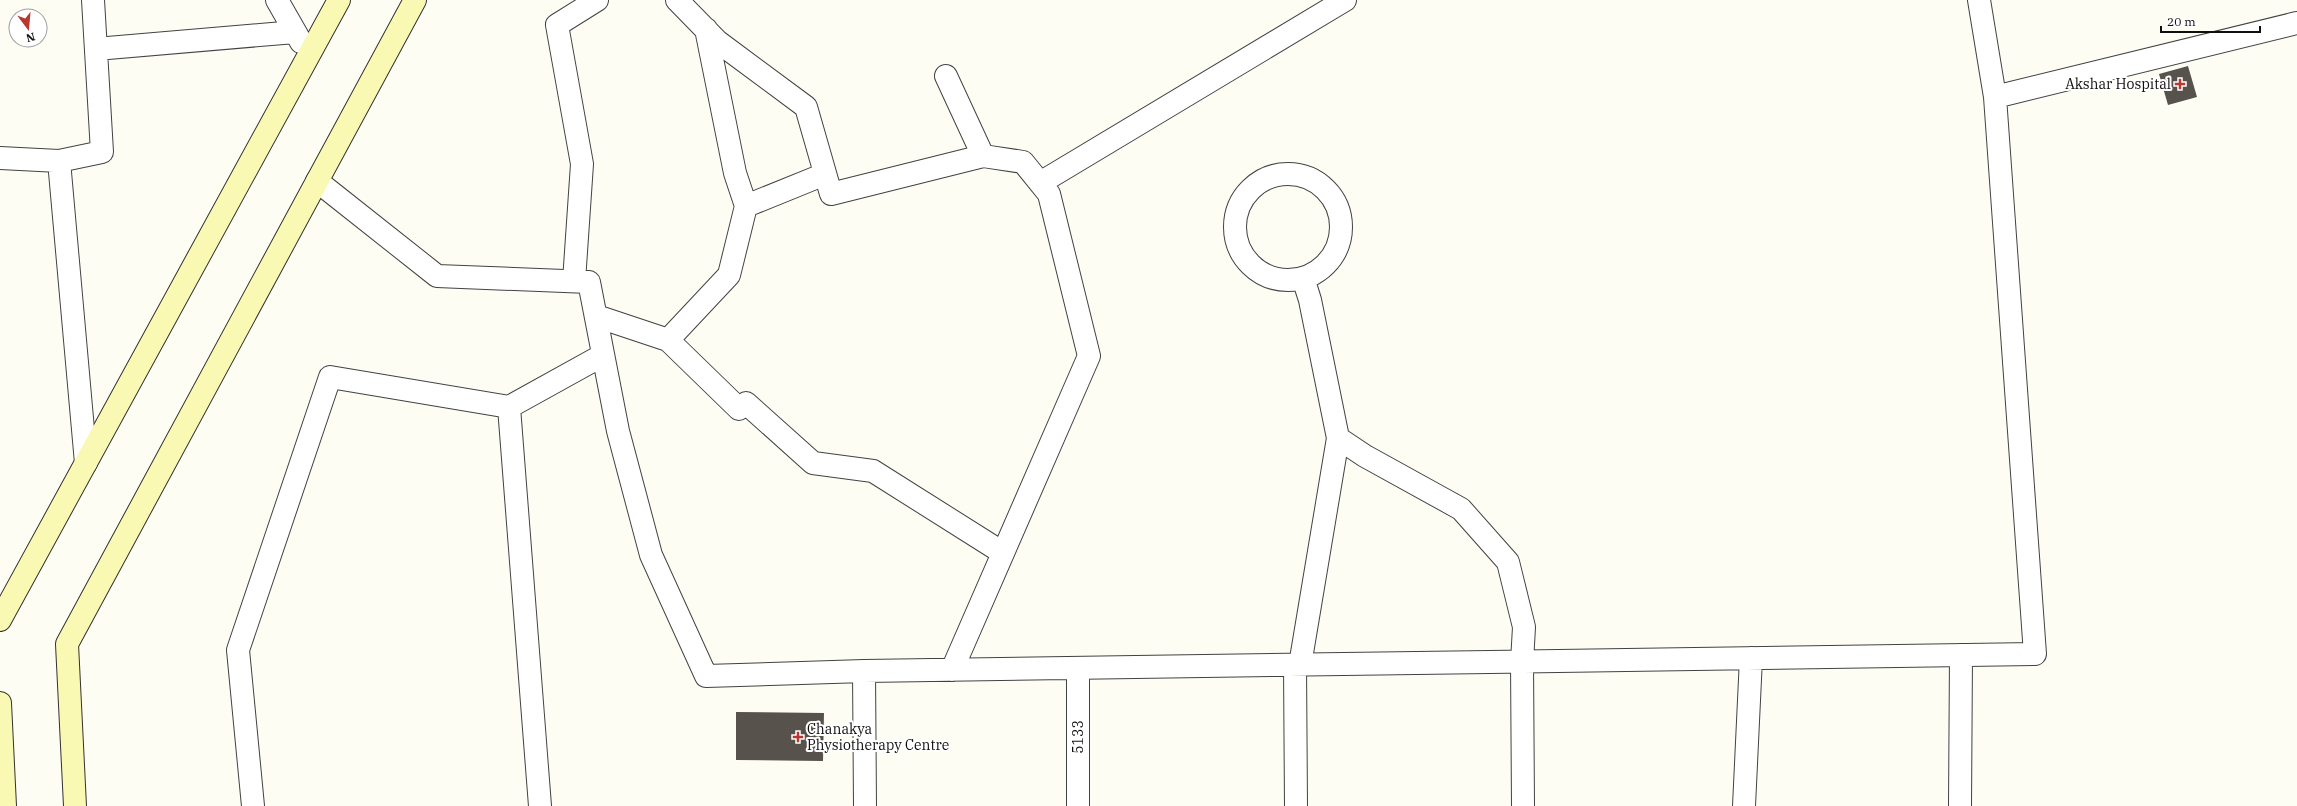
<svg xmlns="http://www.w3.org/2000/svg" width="2297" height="806" viewBox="0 0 2297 806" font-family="'IBM Plex Serif',serif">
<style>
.building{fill:#57524c}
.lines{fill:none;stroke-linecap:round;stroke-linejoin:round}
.street-casing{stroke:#424242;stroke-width:24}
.secondary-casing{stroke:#313131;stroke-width:24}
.street{stroke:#fff;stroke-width:22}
.secondary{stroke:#f9f9b3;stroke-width:22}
.poi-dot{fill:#b73830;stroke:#fff;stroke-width:1.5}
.labels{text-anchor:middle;stroke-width:4;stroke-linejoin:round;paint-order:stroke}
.poi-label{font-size:14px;fill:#0f0f0f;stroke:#fff;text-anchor:end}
.street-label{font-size:14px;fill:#0f0f0f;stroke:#fff}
</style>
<rect width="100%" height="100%" fill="#fefdf3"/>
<path class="building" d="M2188,66L2197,97L2168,105L2159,74Z
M736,712L824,713L823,761L736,760Z"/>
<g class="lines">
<g class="street-casing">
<path id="street" d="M277,0L301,42
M677,0L717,41L806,107L831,194L983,156
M96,49L295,32
M946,76L983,156L1023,162L1049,194L1089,356L952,670
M1995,97L2297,23
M0,158L59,161L102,152L93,0
M59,161L86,463
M1235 227a53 53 0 1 1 106 0a53 53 0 1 1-106 0Z
M317,181L437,276L589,282L618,431L651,555L706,676L864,671L2035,654L1995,97L1979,0
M1040,183L1345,0
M746,206L825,174
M574,281L582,164L557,25L597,0
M596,316L668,340L739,409L746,403L813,463L873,471L1003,553
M668,340L729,275L746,206L735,173L706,29
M1338,438L1365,456L1461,509L1508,562L1524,627L1522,662L1523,806
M1295,665L1296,806
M1300,665L1338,438L1310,300L1303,278
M1078,668V806
M864,671L865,806
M253,806L238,650L330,377L509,407
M540,806L509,407L603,355
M1744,806L1751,658
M1960,806L1961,655"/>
</g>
<g class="secondary-casing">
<path id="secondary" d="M0,620L339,0
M0,703L5,806
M75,806L67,644L415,0"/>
</g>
<use href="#street" class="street"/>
<use href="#secondary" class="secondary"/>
</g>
<g class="poi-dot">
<path d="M2178 78h4v4h4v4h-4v4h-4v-4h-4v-4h4z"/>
<path d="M796 731h4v4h4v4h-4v4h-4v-4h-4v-4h4z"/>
</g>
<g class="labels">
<g class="poi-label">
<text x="2171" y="89">Akshar Hospital</text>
<text x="807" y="734" text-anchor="start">Chanakya<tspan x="807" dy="16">Physiotherapy Centre</tspan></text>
</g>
<g class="street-label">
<text transform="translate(1078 737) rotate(-90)" y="5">5133</text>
</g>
</g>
<g transform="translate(28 28) rotate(164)"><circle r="19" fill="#ffffff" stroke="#9f9f9f"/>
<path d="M0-3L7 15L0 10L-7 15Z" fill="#b73830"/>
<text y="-6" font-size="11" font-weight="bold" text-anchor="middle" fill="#0f0f0f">N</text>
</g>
<path d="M2161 26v6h99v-6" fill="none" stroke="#0f0f0f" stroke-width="2"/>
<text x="2167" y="26" font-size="12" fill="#0f0f0f" stroke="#ffffff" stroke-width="3" paint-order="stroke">20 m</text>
</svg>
